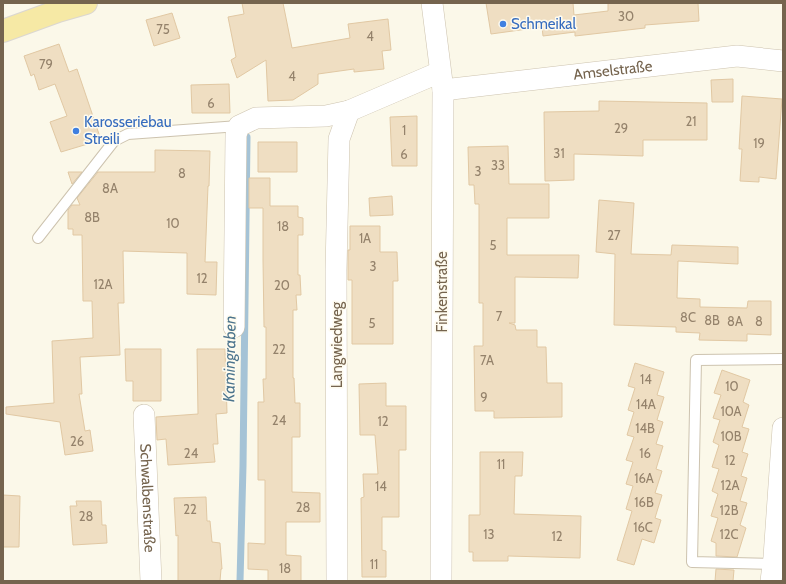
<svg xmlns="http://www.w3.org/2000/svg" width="786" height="584" viewBox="0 0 786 584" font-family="Cabin,sans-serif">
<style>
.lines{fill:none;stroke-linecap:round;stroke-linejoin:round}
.stream{stroke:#a5c3d6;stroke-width:7}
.building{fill:#efdec2;stroke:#e1c8a3}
.service-casing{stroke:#cdc3af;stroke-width:12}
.minor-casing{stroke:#cdc3af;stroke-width:22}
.primary-casing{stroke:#dbd7d1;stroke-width:24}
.service{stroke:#fff;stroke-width:10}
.minor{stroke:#fff;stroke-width:21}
.primary{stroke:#f6e9a5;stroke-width:22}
.shop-dot{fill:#3f7fe0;stroke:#fefbef;stroke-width:1.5}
.labels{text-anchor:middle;stroke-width:3;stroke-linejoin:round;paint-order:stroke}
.number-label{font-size:13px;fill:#94826b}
.shop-label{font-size:15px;fill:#366cbe;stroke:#fefbef;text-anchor:start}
.street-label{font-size:15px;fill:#75644e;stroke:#fefbef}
.water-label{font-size:16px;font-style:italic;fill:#4c748d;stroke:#fefbef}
</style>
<rect width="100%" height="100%" fill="#fbf8e9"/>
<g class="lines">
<path class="stream" d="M240,581L243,466L247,137"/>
</g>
<path class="building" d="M242,3H283L292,48L350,38L348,24L388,19L391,50L382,51L384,69L354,72V69L318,74V84L293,100L268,101L266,60L237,78L231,60L236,57L228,17L244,14Z
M486,3H573L574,15L608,11V3H698L699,21L645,25V28L575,36V32L543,36L542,27L491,34Z
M172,13L180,38L154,46L146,20Z
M59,44L69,72L77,69L101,140L61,152L50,122L67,116L55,84L39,90L34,74L31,76L24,56Z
M733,79V102H712L711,80Z
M229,84L230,113H192L191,85Z
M742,96L782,99L776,179L759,177V182L740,181L742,149H739Z
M599,101L707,103V140H643V156L574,154V180L545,181L544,112L599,111Z
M417,116V166H392L390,117Z
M258,142H297V172H258Z
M508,146L509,184H549V218H507V255H579L578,278L515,277V323H509L515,325L516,330H537V347H546L547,383H562V417L494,418V411H475L474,346H483V303H479V204H475L474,185H469L468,147Z
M155,150L210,151L209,186H208L205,262H217L216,295L187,294V253L123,251L124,303H118L120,355L80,357L82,394H79L85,431L90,430L93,451L65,455L60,422L6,414V407L54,403L52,341L93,338L92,301H83L82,235H73V229H68V210L72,205H80L77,198L98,172H155Z
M68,172H82L72,184Z
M249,178H270V206H298V217L303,218V235H298V275H300L301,295H296L297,310H293V378H294L295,403H300V437H292V492L320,493V522H286V555L301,556V581H268V570L248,569V543L265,544V480H258V402H264L263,379H266V327H264L263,260V208H249Z
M392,196L393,215L370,216L369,198Z
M599,200L634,203L631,254L671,255L672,245L738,247V264L678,261L677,298L700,299V307L747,308L748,301H771V335L747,334V341L699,340L700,333L676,332V327L614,325L615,254L596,252Z
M350,226H380V252H397L398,281H393V344H352V280H348V250H350Z
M125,349H161V401H133V381H126Z
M197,349H225L227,413L216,414L218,444H213L215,462L168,465L166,439L157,440L156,417L198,414Z
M635,363L664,372L657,395L664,397L657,420L663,422L656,444L663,446L656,469L662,471L655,493L662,495L655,518L661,520L654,543L642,539L634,565L617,560L632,511L626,509L633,486L626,484L633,462L626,460L634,437L627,435L634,412L628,410L635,388L628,386Z
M722,370L750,380L743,402L749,405L742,427L749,429L742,452L748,454L741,476L747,478L740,501L747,503L740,525L746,528L737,557L716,556V543L711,541L718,518L711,516L718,494L712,491L719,469L712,467L719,445L713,442L720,420L713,418L721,395L714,393Z
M386,383V406H406V450H399V517H382V550L386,551V577H362L361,498L364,497L363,474H378L375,435H360L359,384Z
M480,452H523L522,476H515L514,514L581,516L580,558L508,556V561H473V552H469V515H480Z
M3,495L20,496L19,547H3Z
M206,497L207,521H210L212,542L220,543L222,569H221L220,581H178V535L176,536L174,498Z
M76,501H101L102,525H106L107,543L73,545L70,506H77Z
M716,569L734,570L733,581H715Z"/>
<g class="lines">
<g class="service-casing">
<path id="service" d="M38,238L114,141L128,134L239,126
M774,564L692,562L696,360L783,359"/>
</g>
<g class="minor-casing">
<g id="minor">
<path d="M432,3L443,90L441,581"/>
<path id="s1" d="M443,90L737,56L783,61"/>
<path d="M234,327L236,135L239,126L256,118L326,116L349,111"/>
<path id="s2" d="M144,415L151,581"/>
<path d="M337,581L336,270L339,139L349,111L440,72"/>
<path d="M771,581L774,557L783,428"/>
</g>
</g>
<g class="primary-casing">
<path id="primary" d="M3,31L58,11L86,3"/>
</g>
<use href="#service" class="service"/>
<use href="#minor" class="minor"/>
<use href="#primary" class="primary"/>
</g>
<g class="shop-dot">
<circle cx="503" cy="24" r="4"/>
<circle cx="76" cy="131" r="4"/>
</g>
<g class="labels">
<g class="number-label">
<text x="626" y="21">30</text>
<text x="163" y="34">75</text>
<text x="370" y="41">4</text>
<text x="46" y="69">79</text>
<text x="292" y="81">4</text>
<text x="211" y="108">6</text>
<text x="691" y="126">21</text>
<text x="621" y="133">29</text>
<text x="404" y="135">1</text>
<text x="759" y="148">19</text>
<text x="559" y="158">31</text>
<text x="404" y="159">6</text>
<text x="498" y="170">33</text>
<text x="478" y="176">3</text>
<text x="182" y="178">8</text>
<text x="110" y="193">8A</text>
<text x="92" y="222">8B</text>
<text x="173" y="228">10</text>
<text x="283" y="231">18</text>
<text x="614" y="240">27</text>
<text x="365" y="243">1A</text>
<text x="493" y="250">5</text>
<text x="373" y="271">3</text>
<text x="202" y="283">12</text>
<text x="103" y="289">12A</text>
<text x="282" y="290">20</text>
<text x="499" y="321">7</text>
<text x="688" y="322">8C</text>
<text x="712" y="325">8B</text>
<text x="735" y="326">8A</text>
<text x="759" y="326">8</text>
<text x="372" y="328">5</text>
<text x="279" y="354">22</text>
<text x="487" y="365">7A</text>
<text x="646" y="384">14</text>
<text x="732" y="391">10</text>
<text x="484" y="402">9</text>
<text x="646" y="409">14A</text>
<text x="731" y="416">10A</text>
<text x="279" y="425">24</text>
<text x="383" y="426">12</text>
<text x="645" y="433">14B</text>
<text x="731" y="441">10B</text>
<text x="77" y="446">26</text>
<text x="191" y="458">24</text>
<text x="645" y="458">16</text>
<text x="730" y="465">12</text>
<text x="501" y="469">11</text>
<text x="644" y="483">16A</text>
<text x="730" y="490">12A</text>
<text x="381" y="491">14</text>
<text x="644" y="507">16B</text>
<text x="303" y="512">28</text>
<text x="190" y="514">22</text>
<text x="729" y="515">12B</text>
<text x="86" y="521">28</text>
<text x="643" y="532">16C</text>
<text x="489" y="539">13</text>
<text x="729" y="539">12C</text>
<text x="557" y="541">12</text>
<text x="374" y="569">11</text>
<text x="285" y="573">18</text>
</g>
<g class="shop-label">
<text x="511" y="29">Schmeikal</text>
<text x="84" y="127">Karosseriebau<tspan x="84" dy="17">Streili</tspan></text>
</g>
<g class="street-label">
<text dy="5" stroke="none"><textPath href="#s1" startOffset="171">Amselstraße</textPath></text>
<text transform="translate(442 292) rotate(-90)" y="5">Finkenstraße</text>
<text transform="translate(337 345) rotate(-90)" y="5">Langwiedweg</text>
<text dy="5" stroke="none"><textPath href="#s2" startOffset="83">Schwalbenstraße</textPath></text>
</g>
<g class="water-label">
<text transform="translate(229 359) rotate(-89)" y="6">Kamingraben</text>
</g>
</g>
<rect width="786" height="584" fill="none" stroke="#75644e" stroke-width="8"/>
</svg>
